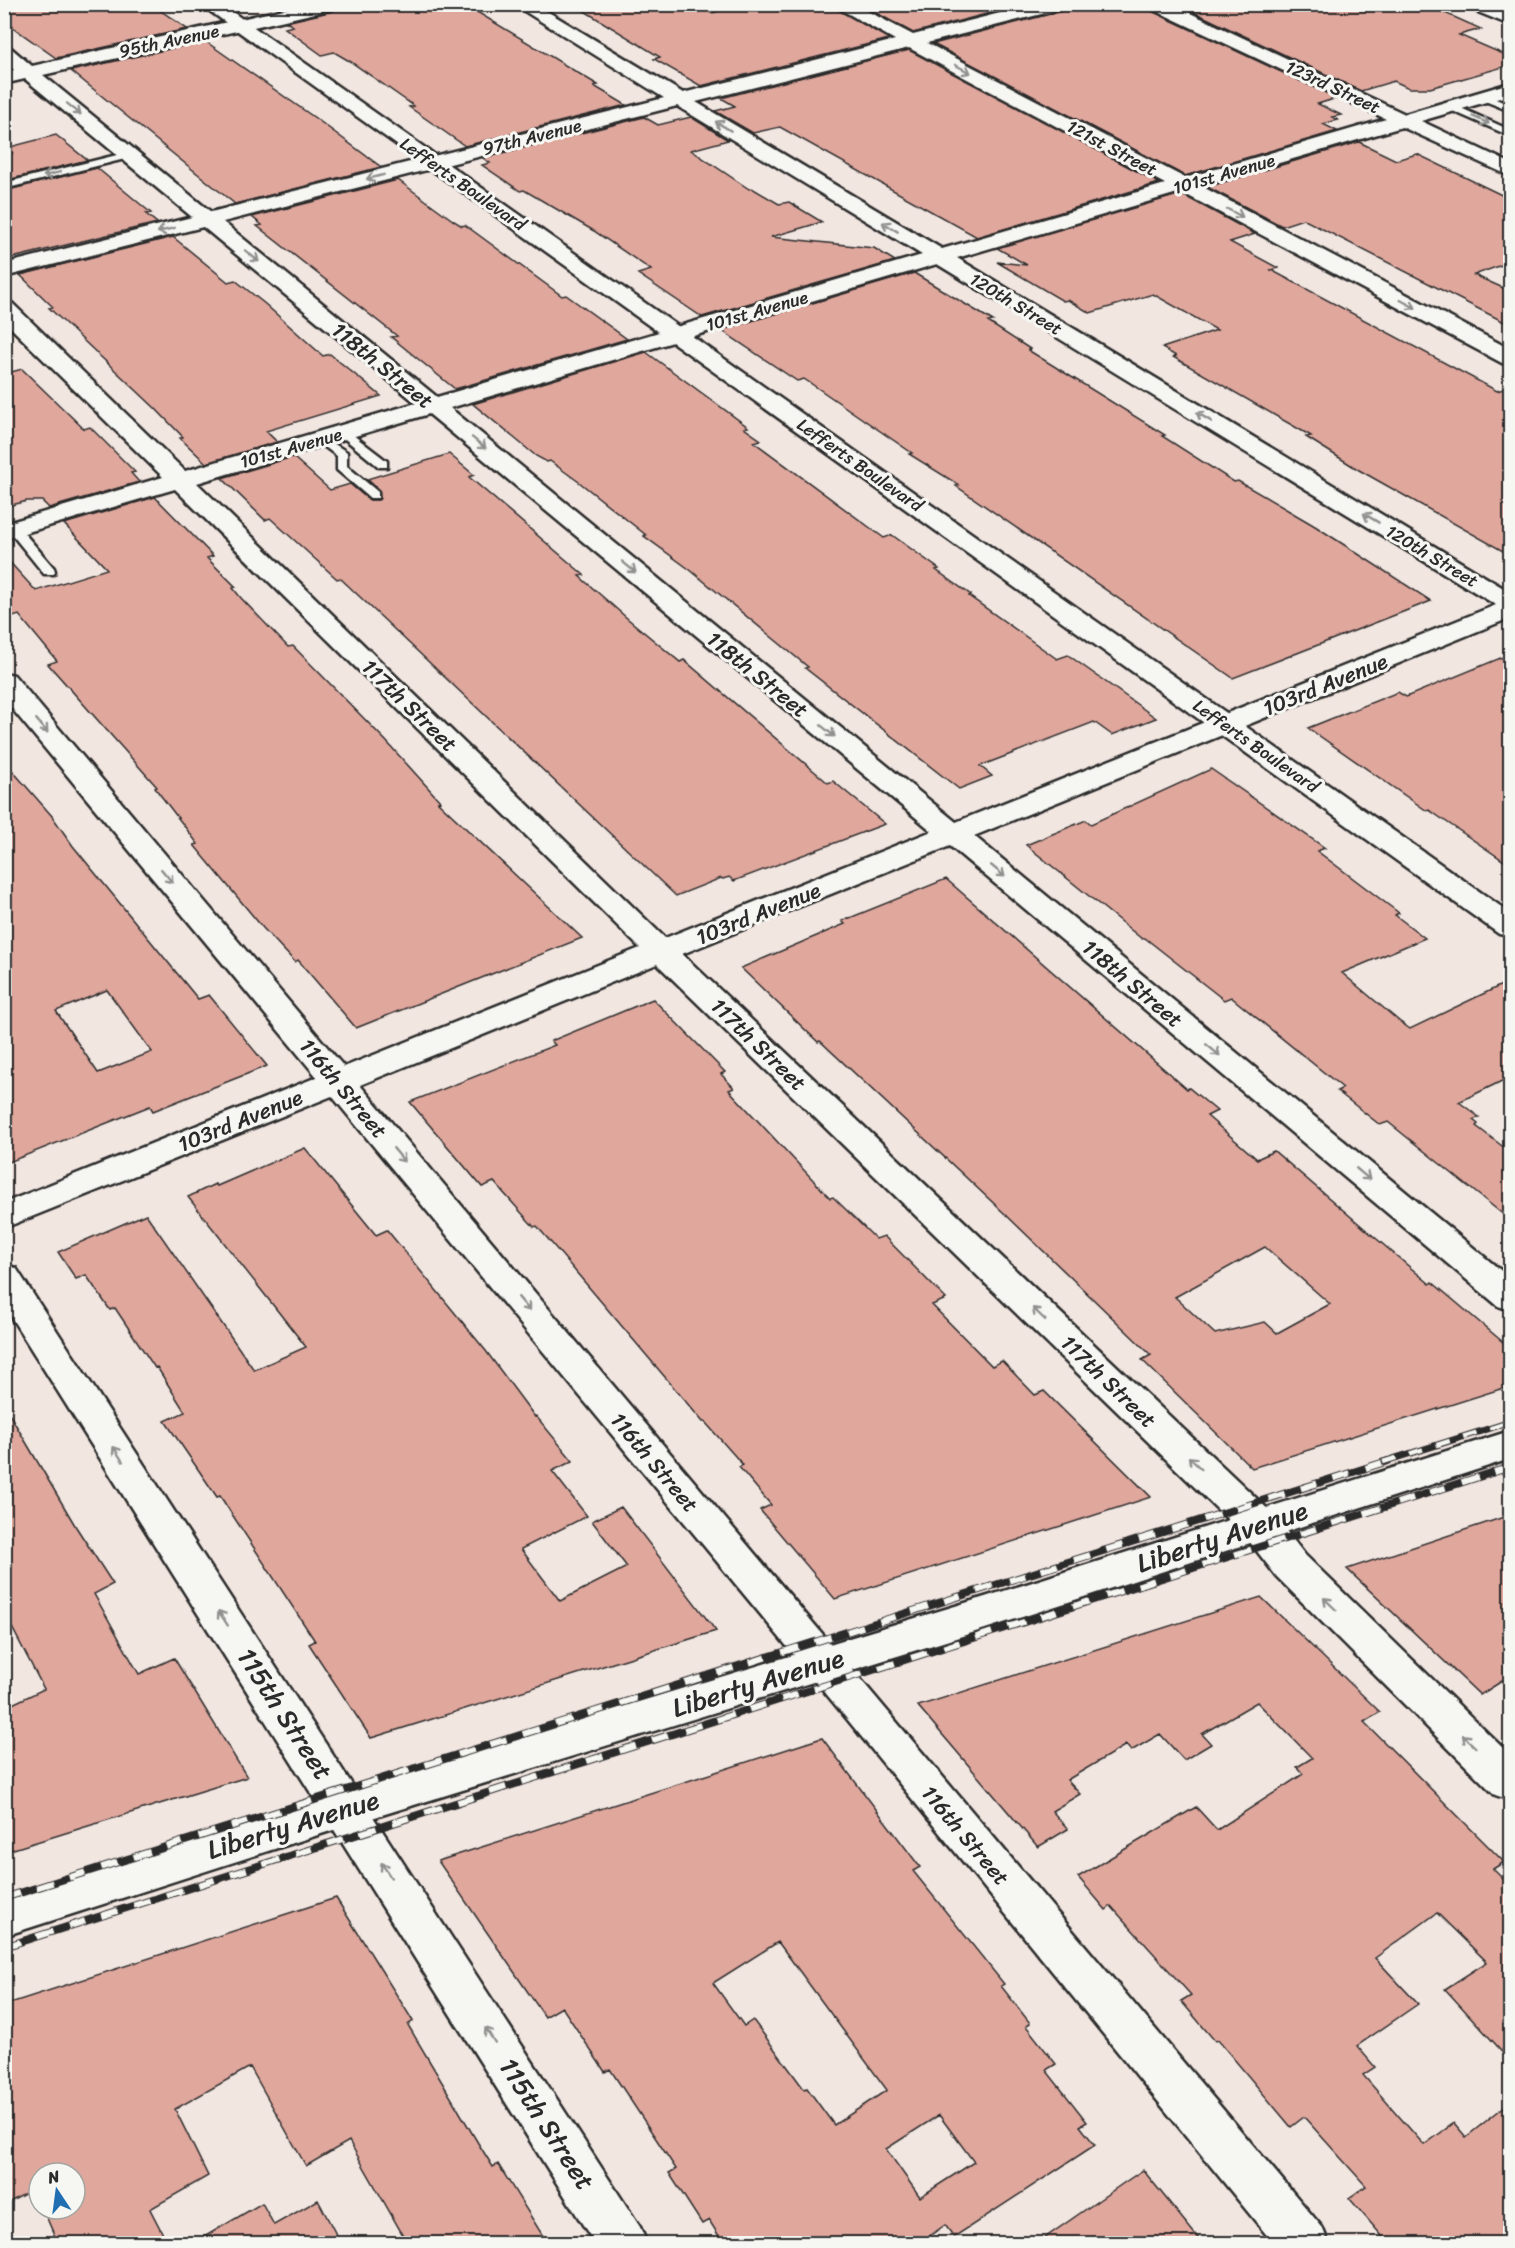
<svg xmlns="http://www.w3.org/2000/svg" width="1515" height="2248" viewBox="0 0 1515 2248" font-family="Sriracha,sans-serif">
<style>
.building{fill:#e0a79d;stroke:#2b2b2b;stroke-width:1.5;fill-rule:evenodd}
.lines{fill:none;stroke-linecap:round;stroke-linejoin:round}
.service-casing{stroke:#2b2b2b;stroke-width:5}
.minor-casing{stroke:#2b2b2b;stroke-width:5}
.tertiary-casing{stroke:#2b2b2b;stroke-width:5}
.service{fill:#f6f6f2;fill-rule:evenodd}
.minor{fill:#f6f6f2;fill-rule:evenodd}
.tertiary{fill:#f6f6f2;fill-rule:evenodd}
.rail-far1-casing{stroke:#2b2b2b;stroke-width:7}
.rail-casing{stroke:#2b2b2b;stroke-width:8}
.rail-far1{stroke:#f6f6f2;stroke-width:4.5;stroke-dasharray:14;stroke-linecap:butt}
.rail{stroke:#f6f6f2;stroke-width:6;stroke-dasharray:17;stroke-linecap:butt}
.oneway{stroke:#90908e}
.labels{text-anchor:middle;stroke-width:6;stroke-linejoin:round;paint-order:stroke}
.far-street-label{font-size:18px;fill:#2b2b2b;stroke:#f6f6f2}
.street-label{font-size:22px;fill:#2b2b2b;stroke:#f6f6f2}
.near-street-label{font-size:27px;fill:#2b2b2b;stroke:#f6f6f2}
</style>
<rect width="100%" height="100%" fill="#f2e6e1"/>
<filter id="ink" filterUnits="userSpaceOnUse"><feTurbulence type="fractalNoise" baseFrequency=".0167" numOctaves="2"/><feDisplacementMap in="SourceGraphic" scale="12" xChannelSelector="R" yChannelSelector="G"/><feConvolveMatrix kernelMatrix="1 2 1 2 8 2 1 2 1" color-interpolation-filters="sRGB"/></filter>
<g filter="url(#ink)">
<path class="building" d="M4,4H151L187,29L56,58L4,21Z
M344,4H393L401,9L421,4H464L598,85L594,86L626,105L465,146L409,107L414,106L351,62L334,52L322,55L285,28L293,26L286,22L333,11Z
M573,4H710L711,13L747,4H829L889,39L701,86L654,59L660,57Z
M860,4H1025L913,33Z
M1070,4H1145L1149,10L1337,98L1318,104L1341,115L1332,117L1338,120L1323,124L1337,131L1185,176L933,44L1066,10Z
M1177,4H1425L1481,29L1459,35L1510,57V65L1430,88H1409L1394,81L1361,91Z
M205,41L318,120L381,167L235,204L71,71Z
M909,50L1159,183L977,237L780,127L753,133L715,111L735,106L721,98Z
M644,117L658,125L691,117L728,140L691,150L749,189L752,188L779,204L789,202L822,222L771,237L874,248L895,261L702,317L638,274L651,270L594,231L524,190L520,191L482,165L490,163L483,158Z
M56,135L87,160L4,181V154L12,153L6,148Z
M1359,142L1396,160L1417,154L1510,199V262L1474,275L1510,291V325L1303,219L1282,226L1207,187Z
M97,168L151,213L146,214L157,223L4,260V191Z
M398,180L454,221L462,226L465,225L562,296L566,295L627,339L455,389L391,337L397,336L257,226L262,225L252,217Z
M1181,194L1255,234L1230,242L1278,268L1271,270L1497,391L1510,387V555L1359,470L1306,437L1311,436L1173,357L1176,356L1162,348L1217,330L1153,294L1090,313L1068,300L1063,301L997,262L1027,265L997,248Z
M173,237L228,282L235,280L265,304L323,356L330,354L381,396L266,431L277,442L206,463L180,438L183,437L155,408L49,308L53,307L20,275Z
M914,273L993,321L988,322L1030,349L1028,350L1165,435L1162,436L1234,482L1238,481L1315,526L1431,601L1233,678L956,486L959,485L909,454L912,453L819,389L804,379L797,381L721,330Z
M646,352L748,427L744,428L761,440L754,442L884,538L892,535L939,569L936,570L971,595L969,596L1057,659L1068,655L1156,718L1112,735L1094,722L980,766L992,776L959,789L805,668L808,667L689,569L644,536L646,535L579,482L550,461L547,462L536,456L473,404Z
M22,369L84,429L90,427L135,472L131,473L139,482L49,508L42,501H27L4,507V374Z
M449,454L474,475L469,477L584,575L579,576L628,619L680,662L684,660L828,783L833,781L885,824L734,881L729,877L723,879L721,878L676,896L340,578L337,579L270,518L265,520L222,478L293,457L330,490L350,484L369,500H378L380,498L379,490L367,479Z
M155,497L213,556L207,558L236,587L233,588L241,598L288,647L293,646L386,741L440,801L438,802L582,938L356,1028L298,960L295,962L263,928L194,845L198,844L155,788L157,787L48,664L57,661L19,615L4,620V556L36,591L107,569L64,524Z
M1510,654V865L1429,810L1427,811L1308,728L1398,692L1406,697Z
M4,761L52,816L73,846L198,999L209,995L267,1066L153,1111L150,1106L4,1164ZM107,990L152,1052L98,1073L56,1011Z
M1211,769L1325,848L1317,851L1399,913L1395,915L1425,938L1342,973L1399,1021L1410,1029L1510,981V1077L1459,1102L1479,1117L1473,1120L1478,1124L1476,1126L1510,1152V1220L1388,1122L1380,1125L1337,1091L1343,1088L1231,997L1224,1000L1145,938L1142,939L1026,845L1086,820L1091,824Z
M946,879L1187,1089L1189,1088L1217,1111L1207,1116L1257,1159L1274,1151L1406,1264L1430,1284L1432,1282L1510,1348V1386L1252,1468L1142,1360L1151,1355L1004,1213L820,1041L818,1042L741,968L845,924L842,921ZM1265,1247L1330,1304L1277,1333L1265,1322L1215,1334L1175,1297Z
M653,999L725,1072L721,1074L734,1088L729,1090L830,1198L833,1197L876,1239L884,1236L946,1299L932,1305L992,1366L1002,1361L1035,1395L1044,1391L1151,1497L835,1599L760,1510L771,1505L739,1467L743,1465L705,1422H703L537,1226L534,1227L494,1182L482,1187L410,1102L555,1045L551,1041Z
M305,1148L376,1235L387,1230L486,1351L535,1417L536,1416L573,1461L552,1471L587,1516L521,1549L560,1601L627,1567L592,1521L621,1507L716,1631L371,1738L309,1644L315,1641L220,1496L217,1497L165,1421L185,1412L157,1367L155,1368L115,1308L110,1310L86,1275L76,1279L58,1252L146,1214L254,1370L306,1347L188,1197L215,1184L217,1186Z
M4,1405L76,1527L113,1584L94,1594L139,1674L174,1658L247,1777L4,1852V1708L44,1689L4,1612Z
M1510,1515V1676L1480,1695L1347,1569Z
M1261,1597L1380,1712L1364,1722L1504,1862L1493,1869L1510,1886V2060L1445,1989L1487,1962L1437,1913L1375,1958L1418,2004L1357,2046L1375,2067L1363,2075L1424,2145L1454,2123L1466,2137L1510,2102V2244H1389L1349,2198L1366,2186L1304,2117L1291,2127L1218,2040L1215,2041L1181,2001L1191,1995L1111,1906L1106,1910L1078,1877L1196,1807L1217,1830L1303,1774L1297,1767L1312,1758L1257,1702L1202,1734L1211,1744L1184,1760L1160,1734L1131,1751L1126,1745L1067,1780L1080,1794L1052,1811L1068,1829L1038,1847L918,1706Z
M822,1738L920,1867L913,1871L1004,1984L1001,1986L1030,2023L1026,2026L1056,2064L1046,2070L1087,2122L1080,2126L1095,2145L954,2237L945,2225L918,2244H724L709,2220L702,2224L669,2173L676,2169L610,2069L605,2072L562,2007L545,2017L438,1861ZM778,1942L887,2090L834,2125L807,2088L804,2089L753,2020L744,2026L713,1983ZM939,2115L974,2162L920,2197L886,2149Z
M336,1898L413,2021L408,2025L478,2143L493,2167L498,2164L548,2244H408L349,2141L306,2166L250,2067L175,2109L208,2176L150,2209L168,2244H58L43,2209H75V2173H39V2201L34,2189L4,2205V2005Z
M1143,2170L1203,2244H1036L1125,2182Z
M318,2200L341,2244H192L262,2203L274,2225Z"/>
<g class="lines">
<g class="service-casing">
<path id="service" d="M1480,95H1486L1510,105V111L1480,99Z
M1448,105H1454L1510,130V136L1448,109Z
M129,152L133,153V157L4,189V183Z
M344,428L387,461V467H379L340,435L338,432Z
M320,435L347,452V466L378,492V498H370L337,470V456L314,439Z
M14,525L18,526L54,568L55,571L54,574H44L10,532L8,529Z"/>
</g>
<g class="minor-casing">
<path id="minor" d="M307,4H342L333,9L43,75L211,212L664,98L513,4H535L683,93L895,40L831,4H854L913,35L1036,4H1068L1065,8L927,43L1185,178L1386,119L1150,8L1147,4H1171L1405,114L1510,83V95L1421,121L1510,163V176L1402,127L1201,186L1510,349V365L1502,363L1181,192L957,258L1510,592V618L974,836L1510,1278V1310L1498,1306L950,846L682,954L1274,1515L1305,1555L1510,1755V1800L1495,1795L1277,1577L1246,1537L657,964L360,1085L1322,2227L1329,2244H1274L847,1719L332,1096L4,1228V1203L317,1077L4,699V673L14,675L344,1067L640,948L175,489L4,539V524L163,477L4,321V302L12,303L185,471L416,403L203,227L4,277V264L192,217L25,79L12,82L5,80V72L14,70L4,62V47L11,48L32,66ZM909,48L1165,184L942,249L696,102ZM677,106L922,255L437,397L223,222ZM937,264L1496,605L956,822L450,408ZM429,414L932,831L665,938L197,483Z
M1465,4H1490L1510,14V25L1468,8Z
M4,1265L16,1268L640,2227L647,2244H595L4,1306Z"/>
</g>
<g class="tertiary-casing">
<path id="tertiary" d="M200,4H221L1510,913V936L1499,934Z
M1510,1431V1459L985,1629L346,1826L4,1936V1897L346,1790L985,1597Z"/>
</g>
<use href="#service" class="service"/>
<use href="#minor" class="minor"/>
<use href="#tertiary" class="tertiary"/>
<g class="rail-far1-casing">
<path id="rail-far1" d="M1383,1462L1510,1422"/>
</g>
<g class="rail-casing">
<path id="rail" d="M4,1898L1388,1461
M4,1947L1510,1467"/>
</g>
<use href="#rail-far1" class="rail-far1"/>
<use href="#rail" class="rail"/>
</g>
<defs><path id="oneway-shaft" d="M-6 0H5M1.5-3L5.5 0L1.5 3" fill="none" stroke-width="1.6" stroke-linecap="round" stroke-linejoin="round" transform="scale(1.5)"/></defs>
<g class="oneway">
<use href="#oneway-shaft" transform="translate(963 69) rotate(28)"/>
<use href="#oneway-shaft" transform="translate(74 109) rotate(39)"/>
<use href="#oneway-shaft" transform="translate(1481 120) rotate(24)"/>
<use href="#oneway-shaft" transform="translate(723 126) rotate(-149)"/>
<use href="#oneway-shaft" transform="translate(52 174) rotate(166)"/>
<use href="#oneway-shaft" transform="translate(375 177) rotate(166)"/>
<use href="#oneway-shaft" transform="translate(1235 213) rotate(28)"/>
<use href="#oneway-shaft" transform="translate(890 227) rotate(-149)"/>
<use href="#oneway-shaft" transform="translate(166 230) rotate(166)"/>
<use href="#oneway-shaft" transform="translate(252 256) rotate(39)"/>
<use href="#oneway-shaft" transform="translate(1408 304) rotate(28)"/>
<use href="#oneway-shaft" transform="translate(1204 417) rotate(-149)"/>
<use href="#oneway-shaft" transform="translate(479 443) rotate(39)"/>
<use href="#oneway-shaft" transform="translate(1371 518) rotate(-149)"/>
<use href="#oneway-shaft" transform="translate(629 567) rotate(39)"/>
<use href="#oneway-shaft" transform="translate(42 726) rotate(50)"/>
<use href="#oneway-shaft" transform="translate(828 731) rotate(39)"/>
<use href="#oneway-shaft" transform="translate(998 871) rotate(40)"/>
<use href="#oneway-shaft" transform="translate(167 876) rotate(50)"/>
<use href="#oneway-shaft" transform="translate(1213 1050) rotate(40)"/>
<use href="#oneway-shaft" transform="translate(399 1155) rotate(50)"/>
<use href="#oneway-shaft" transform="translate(1363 1174) rotate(40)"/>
<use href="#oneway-shaft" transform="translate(524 1304) rotate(50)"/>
<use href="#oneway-shaft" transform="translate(1039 1314) rotate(-136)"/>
<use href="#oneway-shaft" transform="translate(118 1454) rotate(-123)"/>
<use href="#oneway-shaft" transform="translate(1195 1463) rotate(-136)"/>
<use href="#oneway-shaft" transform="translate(1330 1604) rotate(-136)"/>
<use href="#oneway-shaft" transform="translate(223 1618) rotate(-123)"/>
<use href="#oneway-shaft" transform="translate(1469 1741) rotate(-136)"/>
<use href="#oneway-shaft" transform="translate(386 1870) rotate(-123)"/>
<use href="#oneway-shaft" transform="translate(490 2035) rotate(-123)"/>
</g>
</g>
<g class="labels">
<g class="far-street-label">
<text transform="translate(169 41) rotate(-12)" y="6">95th Avenue</text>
<text transform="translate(1333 87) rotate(25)" y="6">123rd Street</text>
<text transform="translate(532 137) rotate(-14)" y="6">97th Avenue</text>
<text transform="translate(1112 148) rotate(28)" y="6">121st Street</text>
<text transform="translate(1224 174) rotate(-16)" y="6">101st Avenue</text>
<text transform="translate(463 184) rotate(35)" y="6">Lefferts Boulevard</text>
<text transform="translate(1016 304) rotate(31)" y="6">120th Street</text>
<text transform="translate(757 311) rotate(-16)" y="6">101st Avenue</text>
<text transform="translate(291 448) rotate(-16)" y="6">101st Avenue</text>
<text transform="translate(860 465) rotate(35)" y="6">Lefferts Boulevard</text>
<text transform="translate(1432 556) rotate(31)" y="6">120th Street</text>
<text transform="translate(1256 746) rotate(35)" y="6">Lefferts Boulevard</text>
</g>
<g class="street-label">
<text transform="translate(383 365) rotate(39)" y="8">118th Street</text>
<text transform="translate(758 674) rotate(39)" y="8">118th Street</text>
<text transform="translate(1325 684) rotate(-22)" y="8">103rd Avenue</text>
<text transform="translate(410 705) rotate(44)" y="8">117th Street</text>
<text transform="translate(758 913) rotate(-22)" y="8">103rd Avenue</text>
<text transform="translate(1133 983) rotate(40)" y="8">118th Street</text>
<text transform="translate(759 1044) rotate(44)" y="8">117th Street</text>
<text transform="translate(344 1088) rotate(50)" y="8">116th Street</text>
<text transform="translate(240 1120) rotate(-22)" y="8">103rd Avenue</text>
<text transform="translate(1109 1381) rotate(44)" y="8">117th Street</text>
<text transform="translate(655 1462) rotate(50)" y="8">116th Street</text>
<text transform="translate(966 1835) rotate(50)" y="8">116th Street</text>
</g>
<g class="near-street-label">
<text transform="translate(1222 1537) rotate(-18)" y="9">Liberty Avenue</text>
<text transform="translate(758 1683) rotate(-17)" y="9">Liberty Avenue</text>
<text transform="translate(285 1714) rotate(57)" y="9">115th Street</text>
<text transform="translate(293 1825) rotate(-17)" y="9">Liberty Avenue</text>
<text transform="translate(547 2124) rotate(57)" y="9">115th Street</text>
</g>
</g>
<rect width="1515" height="2248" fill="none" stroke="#f6f6f2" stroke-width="24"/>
<rect x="12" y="12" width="1491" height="2224" fill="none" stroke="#2b2b2b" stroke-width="2" filter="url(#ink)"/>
<g transform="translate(57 2191) rotate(347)"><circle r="28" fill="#f6f6f2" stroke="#a5a5a2" stroke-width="1.5"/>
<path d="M0-4.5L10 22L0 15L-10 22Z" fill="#1f6fb2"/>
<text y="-9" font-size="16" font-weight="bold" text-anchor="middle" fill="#2b2b2b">N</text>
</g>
</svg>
